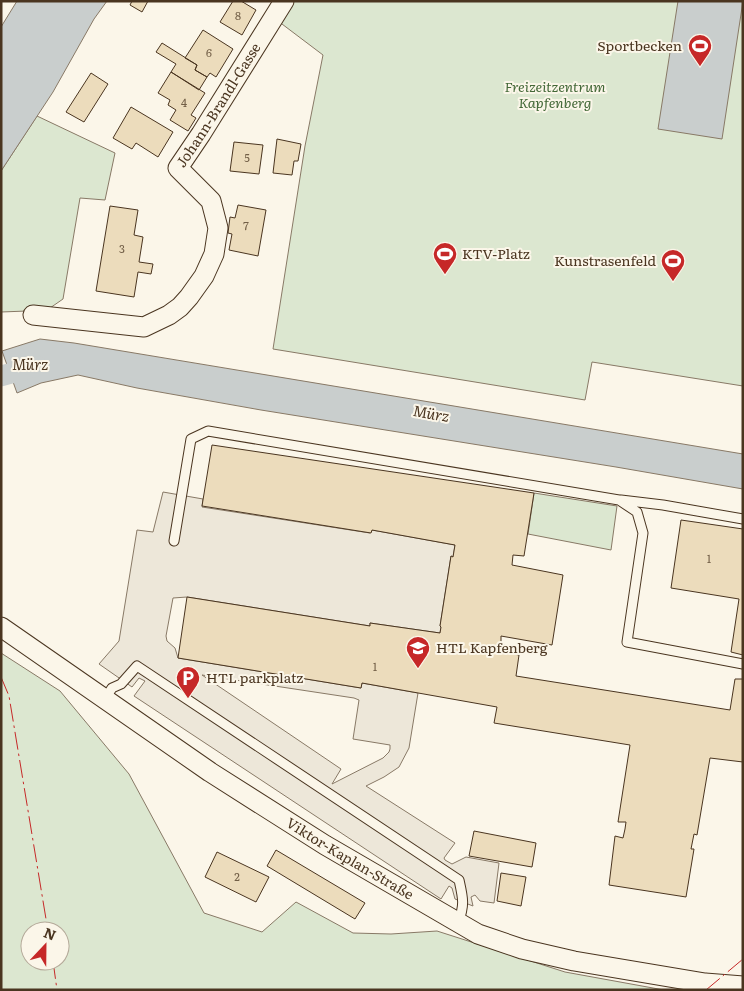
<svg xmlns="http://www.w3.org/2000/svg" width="744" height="991" viewBox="0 0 744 991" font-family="Literata,serif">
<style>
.green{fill:#dce7d0;stroke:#887966;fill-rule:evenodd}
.parking{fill:#ede7d9;stroke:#887966;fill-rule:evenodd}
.water{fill:#c9cecd;stroke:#887966}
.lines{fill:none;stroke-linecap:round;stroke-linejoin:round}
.canal{stroke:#c9cecd;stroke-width:21}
.building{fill:#ecdcbc;stroke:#4a3520}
.lane-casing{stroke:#4a3520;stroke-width:11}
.street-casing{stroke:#4a3520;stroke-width:21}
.lane{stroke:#fbf6e9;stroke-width:9}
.street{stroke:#fbf6e9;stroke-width:19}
.power{stroke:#c62828;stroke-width:1;stroke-dasharray:18 4 2.5 4;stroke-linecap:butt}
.labels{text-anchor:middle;stroke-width:4;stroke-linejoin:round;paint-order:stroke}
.number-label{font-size:11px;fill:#725f47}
.poi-label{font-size:14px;fill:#4a3520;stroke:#fbf6e9;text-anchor:start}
.park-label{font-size:14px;font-style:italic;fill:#436837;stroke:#fbf6e9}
.street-label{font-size:14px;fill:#4a3520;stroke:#fbf6e9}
.water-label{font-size:15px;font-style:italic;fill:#4a3520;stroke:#fbf6e9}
</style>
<rect width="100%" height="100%" fill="#fbf6e9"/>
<path class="green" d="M293,1H743V386L592,362L585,400L273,349L305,146L323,55L278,21Z
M37,116L115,153L105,200L80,198L63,299L50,308L27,311L1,312V171Z
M534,493L617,506L611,550L528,534Z
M1,653L60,691L129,774L204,913L262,932L296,902L353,933L391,934L437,931L565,972L664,990H1ZM30,931H60V961H30Z"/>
<path class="parking" d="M163,492L203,499L202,507L370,533L372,530L455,545L453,557L451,556L440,626L441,627L440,633L370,623V626L187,597L173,598L166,636L167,641L175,648L178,658L361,688L362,683L418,693L409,748L399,767L384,777L366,786L455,843L444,858L445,860L452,864L466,857L499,863L494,903L480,901L475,895L471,897L473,906L455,899L452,888L449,886L441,899L134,696L145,681L139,678L132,687L99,664L119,641L137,530L153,532ZM202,675L354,698L359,700L353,739L390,745V749L389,752L383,758L332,784L341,769Z"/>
<path class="water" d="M17,1H107L94,19L53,92L1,171V27Z
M678,1H743L722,139L658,129Z
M40,339L74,343L743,454V489L616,467L261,410L137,388L78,375L41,383L17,393L2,351Z"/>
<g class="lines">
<path class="canal" d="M1,376L37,366"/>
</g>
<path class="building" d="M132,1H148L142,12L130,5Z
M233,1H241L256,10L242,35L220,22Z
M203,30L233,49L216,77L210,73L207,77L195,70L197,65L185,58Z
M162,43L197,65L195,70L207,77L199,90L171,72L176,64L156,52Z
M171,72L205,93L191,115L196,118L188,131L170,120L176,110L168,105L170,100L158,93Z
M91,73L108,84L84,122L66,112Z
M131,107L173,132L158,157L136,143L132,149L113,138Z
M277,139L301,144L298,161H294L292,175L273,173Z
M234,142L263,145L259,174L230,171Z
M238,205L266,210L258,256L229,250L232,234L228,233L230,217L235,218Z
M110,206L138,210L134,235L143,237L139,262L153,264L151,274L138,272L134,297L96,291Z
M212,445L534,493L524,556L513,555L512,565L563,575L552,645L501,636V644L508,646V653L519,655L516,676L730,710L735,679H743V762L710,758L697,835L694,834L691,849H694L686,897L609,885L615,836L623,838L625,829L626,822H618L630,745L494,723L497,707L362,683L361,688L178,658L187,597L370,626V623L440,633L441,627L440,626L451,556L453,557L455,545L372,530L371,533L202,506Z
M681,520L743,529V655L731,652L739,599L671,588Z
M474,831L536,843L532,867L469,856Z
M276,850L365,903L355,919L267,866Z
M217,852L269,877L256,902L205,877Z
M501,873L526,877L521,906L497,901Z"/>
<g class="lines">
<g class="lane-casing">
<path id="lane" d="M621,500L663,505L743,519
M174,541L191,439L208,431L619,500L637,512L643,533L627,642L743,664
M105,699L112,688L121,684L137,666L459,880C463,898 465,905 458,923"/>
</g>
<g class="street-casing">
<g id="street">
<path id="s1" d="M33,315L144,327L169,315L180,307L189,297L204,276L214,254L218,228L211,201L178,168L201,134L284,1"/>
<path id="s2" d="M1,627L210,772L325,845L478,934L522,949L574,961L705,983L743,986"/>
</g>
</g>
<use href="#lane" class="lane"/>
<use href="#street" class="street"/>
<path class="power" d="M1,677L9,696L48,931
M53,961L57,990
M706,990L743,959"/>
</g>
<defs>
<g id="stadium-pin" transform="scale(1.25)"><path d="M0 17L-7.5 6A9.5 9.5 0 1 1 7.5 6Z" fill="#c62828" stroke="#fbf6e9"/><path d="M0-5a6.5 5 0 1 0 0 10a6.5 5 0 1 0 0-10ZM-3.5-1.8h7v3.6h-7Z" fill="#fff"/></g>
<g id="school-pin" transform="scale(1.25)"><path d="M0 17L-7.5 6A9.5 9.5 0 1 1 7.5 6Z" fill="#c62828" stroke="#fbf6e9"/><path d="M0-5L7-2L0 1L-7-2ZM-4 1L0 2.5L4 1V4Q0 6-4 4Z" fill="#fff"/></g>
<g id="parking-pin" transform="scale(1.25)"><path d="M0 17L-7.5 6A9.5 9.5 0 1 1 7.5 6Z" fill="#c62828" stroke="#fbf6e9"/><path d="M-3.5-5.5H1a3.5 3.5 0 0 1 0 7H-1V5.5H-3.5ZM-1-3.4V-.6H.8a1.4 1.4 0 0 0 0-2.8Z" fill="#fff"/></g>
</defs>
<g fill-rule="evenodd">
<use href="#stadium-pin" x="700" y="46"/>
<use href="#stadium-pin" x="445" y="254"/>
<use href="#stadium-pin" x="673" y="261"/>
<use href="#school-pin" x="418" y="648"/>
<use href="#parking-pin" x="188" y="678"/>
</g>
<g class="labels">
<g class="number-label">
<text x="238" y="20">8</text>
<text x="209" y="57">6</text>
<text x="184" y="107">4</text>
<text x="247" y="162">5</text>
<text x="246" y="230">7</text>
<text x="122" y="253">3</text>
<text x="709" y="563">1</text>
<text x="375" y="671">1</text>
<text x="237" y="881">2</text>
</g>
<g class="poi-label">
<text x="682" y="51" text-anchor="end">Sportbecken</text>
<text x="462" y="259">KTV-Platz</text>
<text x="656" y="266" text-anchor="end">Kunstrasenfeld</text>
<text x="436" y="653">HTL Kapfenberg</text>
<text x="206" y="683">HTL parkplatz</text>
</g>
<g class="park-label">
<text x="555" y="92">Freizeitzentrum<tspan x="555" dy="16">Kapfenberg</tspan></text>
</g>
<g class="street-label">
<text dy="5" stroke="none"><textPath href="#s1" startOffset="392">Johann-Brandl-Gasse</textPath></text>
<text dy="5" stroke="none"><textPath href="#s2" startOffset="419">Viktor-Kaplan-Straße</textPath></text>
</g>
<g class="water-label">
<text x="30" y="370">Mürz</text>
<text transform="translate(431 414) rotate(10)" y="5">Mürz</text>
</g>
</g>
<rect width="744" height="991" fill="none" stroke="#4a3520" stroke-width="5"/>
<g transform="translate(45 946) rotate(22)"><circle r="24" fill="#fbf6e9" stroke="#b4a999"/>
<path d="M0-4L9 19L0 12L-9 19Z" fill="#c62828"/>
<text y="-8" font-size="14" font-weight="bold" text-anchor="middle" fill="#4a3520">N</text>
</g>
</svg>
